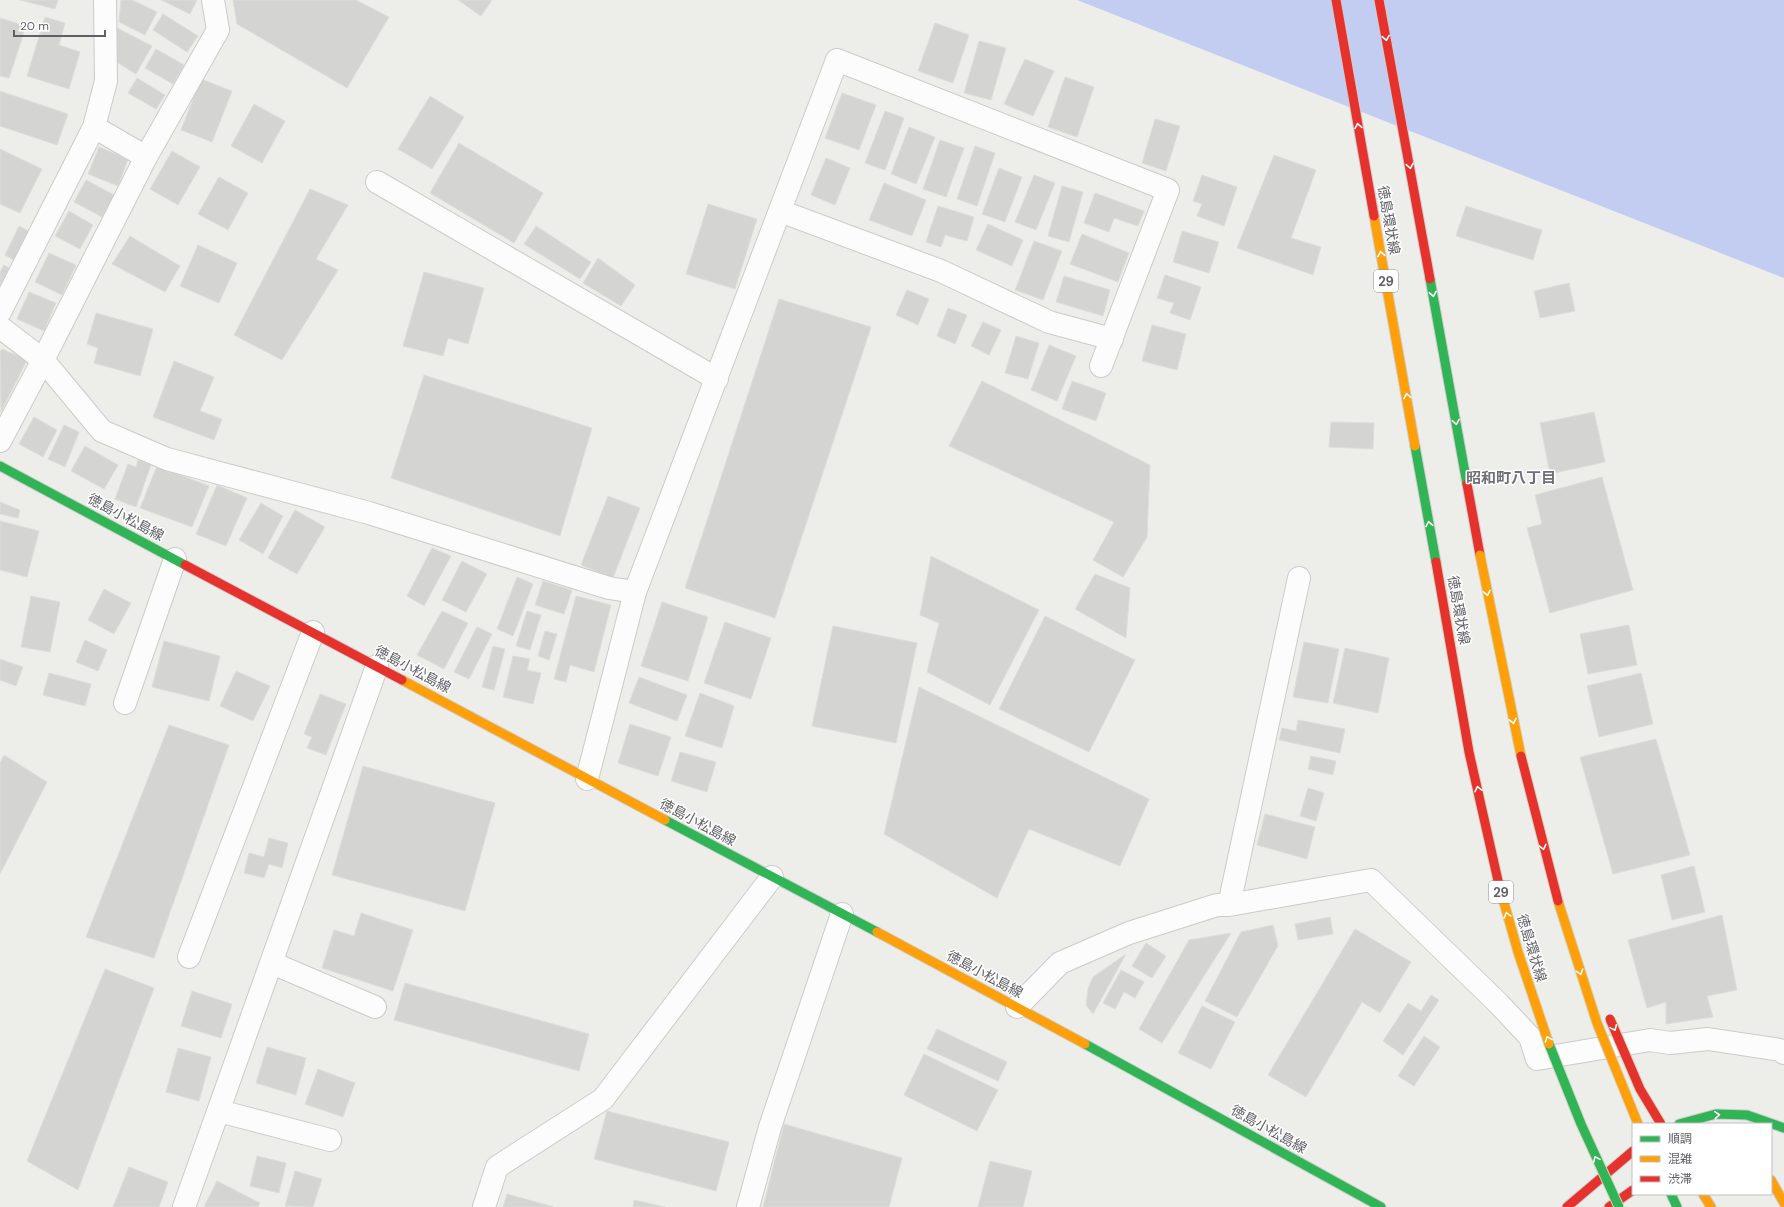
<svg xmlns="http://www.w3.org/2000/svg" width="1784" height="1207" viewBox="0 0 1784 1207" font-family="'DM Sans','Noto Sans JP',sans-serif">
<style>
.water{fill:#c3cdf2}
.building{fill:#d4d5d2;stroke:#dcded9}
.lines{fill:none;stroke-linecap:round;stroke-linejoin:round}
.street-casing{stroke:#cbcbcc;stroke-width:24}
.fast-casing{stroke:#ccc;stroke-width:11}
.slow-casing{stroke:#ccc;stroke-width:11}
.jam-casing{stroke:#ccc;stroke-width:11}
.street{stroke:#fcfcfc;stroke-width:22}
.fast{stroke:#30b455;stroke-width:9}
.slow{stroke:#ff9f0a;stroke-width:9}
.jam{stroke:#e5322d;stroke-width:9}
.fast-bridge-casing{stroke:#d0d3bb;stroke-width:11;stroke-linecap:butt}
.slow-bridge-casing{stroke:#d0d3bb;stroke-width:11;stroke-linecap:butt}
.jam-bridge-casing{stroke:#d0d3bb;stroke-width:11;stroke-linecap:butt}
.fast-bridge{stroke:#30b455;stroke-width:9}
.slow-bridge{stroke:#ff9f0a;stroke-width:9}
.jam-bridge{stroke:#e5322d;stroke-width:9}
.oneway{stroke:#fff}
.labels{text-anchor:middle;stroke-width:3;stroke-linejoin:round;paint-order:stroke}
.shield{fill:#fff;stroke:#8f9094;stroke-width:1}
.shield-label{font-size:13px;font-weight:bold;fill:#5f6066}
.street-label{font-size:14px;fill:#5f6066;stroke:#fff}
.neighbourhood-label{font-size:15px;font-weight:bold;fill:#707178;stroke:#fff}
</style>
<rect width="100%" height="100%" fill="#edeeea"/>
<path class="water" d="M1077,0H1784V278Z"/>
<path class="building" d="M20,0H58L55,9Z
M121,0H132L157,12L145,35L119,22Z
M161,0H197L190,14Z
M233,0H356L389,17L347,88L237,24Z
M458,0H492L481,16Z
M163,14L198,36L187,52L153,30Z
M45,17L65,23L59,45L80,52L69,89L27,76Z
M0,18L26,26L9,78L0,76Z
M935,23L969,35L953,83L918,71Z
M117,28L152,46L136,74L115,61Z
M979,41L1006,48L991,100L964,93Z
M156,49L184,65L173,84L145,68Z
M1025,59L1054,71L1033,116L1004,104Z
M1065,77L1094,87L1077,137L1048,127Z
M137,78L165,95L156,109L128,93Z
M201,79L232,91L212,142L181,130Z
M0,91L68,114L57,145L0,126Z
M842,93L876,105L859,150L825,138Z
M430,96L464,117L432,169L398,149Z
M254,104L285,121L262,163L231,146Z
M885,111L904,118L885,170L865,163Z
M1155,119L1180,126L1166,171L1142,163Z
M909,127L935,137L916,184L891,174Z
M940,140L964,148L946,197L923,189Z
M459,143L543,193L514,243L430,193Z
M975,146L995,153L977,206L957,199Z
M99,147L128,159L118,186L88,174Z
M0,149L42,169L20,213L0,204Z
M172,151L200,167L178,205L150,189Z
M1274,155L1316,170L1291,238L1321,247L1313,275L1237,248Z
M826,158L850,168L835,205L811,195Z
M999,168L1022,177L1005,222L982,214Z
M1034,175L1055,183L1036,230L1015,222Z
M1202,175L1237,187L1224,226L1197,216L1202,204L1193,201Z
M219,177L248,193L228,230L198,214Z
M86,180L114,195L102,217L74,202Z
M884,183L926,200L912,236L869,220Z
M1062,186L1083,192L1069,242L1048,236Z
M310,189L348,205L316,259L338,270L282,360L234,335Z
M1095,193L1144,211L1138,226L1114,218L1109,232L1084,223Z
M708,204L757,219L735,289L686,274Z
M938,206L974,217L967,241L945,235L941,247L926,242Z
M1466,206L1542,230L1533,260L1456,236Z
M69,211L93,225L80,249L55,236Z
M988,224L1023,240L1012,266L976,250Z
M19,226L32,233L17,262L5,255Z
M536,226L591,262L580,279L524,244Z
M1182,231L1219,242L1209,273L1173,262Z
M1082,234L1129,253L1118,282L1070,264Z
M130,236L180,266L165,292L112,264Z
M1034,241L1062,251L1043,300L1015,290Z
M198,245L237,263L219,303L180,286Z
M49,253L76,265L62,295L35,282Z
M598,258L635,285L621,306L583,283Z
M4,265L14,271L0,296V272Z
M424,272L484,288L468,344L448,338L443,356L403,346Z
M1165,275L1201,287L1190,320L1170,313L1174,303L1157,298Z
M1064,276L1110,290L1103,316L1056,302Z
M1569,283L1575,311L1540,318L1534,291Z
M907,290L929,299L918,325L896,315Z
M29,292L56,303L44,331L17,319Z
M779,299L871,327L775,618L685,588Z
M948,308L967,315L955,344L937,336Z
M96,313L153,329L140,376L94,363L98,348L87,344Z
M983,322L1001,330L989,355L971,346Z
M1152,325L1186,334L1177,370L1142,361Z
M1016,336L1039,343L1028,379L1005,373Z
M1049,345L1076,356L1057,401L1031,390Z
M2,349L27,360L1,412L0,352Z
M174,361L214,377L200,411L222,419L214,440L153,417Z
M424,375L592,428L560,536L391,478Z
M982,381L1150,465L1147,537L1123,577L1093,560L1114,522L949,446Z
M1072,381L1106,393L1096,421L1062,409Z
M1594,412L1605,462L1550,474L1540,423Z
M34,417L57,430L43,457L19,444Z
M1331,422L1374,423L1373,449L1329,447Z
M64,425L79,432L65,467L48,459Z
M85,446L118,465L104,489L71,471Z
M138,460L151,465L136,507L115,499L128,464L136,467Z
M157,466L209,486L192,527L140,508Z
M1602,477L1633,590L1550,613L1527,528L1542,524L1535,495Z
M217,485L247,498L226,546L196,534Z
M608,496L640,508L613,578L581,565Z
M0,502L20,510L18,518L0,514Z
M261,503L283,516L263,554L239,540Z
M295,510L325,527L297,574L268,558Z
M0,521L39,531L27,577L0,570Z
M432,548L451,556L424,606L407,596Z
M931,556L1039,610L990,705L927,672L939,623L920,615Z
M462,561L487,574L466,612L442,600Z
M1095,574L1130,588L1126,638L1075,609Z
M517,577L533,584L513,636L497,629Z
M543,581L572,590L564,614L535,605Z
M104,589L131,603L114,634L88,620Z
M31,596L60,602L50,652L21,647Z
M576,596L611,605L594,672L570,665L566,682L554,679Z
M662,602L708,617L688,681L641,666Z
M442,611L468,623L444,669L417,655Z
M527,611L541,615L530,650L516,646Z
M1045,616L1135,660L1089,752L999,709Z
M725,622L771,638L751,699L704,683Z
M1629,625L1637,665L1588,674L1580,634Z
M833,626L917,643L896,743L812,726Z
M477,627L492,634L469,679L454,672Z
M545,631L557,634L549,660L538,656Z
M85,640L107,650L98,671L76,662Z
M164,641L220,656L209,701L152,687Z
M1304,642L1339,649L1328,703L1293,697Z
M493,646L505,649L494,690L482,687Z
M1345,648L1389,658L1378,713L1333,703Z
M513,656L530,659L527,670L541,673L533,704L503,697Z
M0,659L23,667L16,686L0,680Z
M236,671L270,686L253,721L220,706Z
M49,673L91,684L85,706L43,695Z
M1641,673L1653,724L1599,737L1587,686Z
M639,677L687,695L677,721L629,703Z
M919,687L1149,799L1120,866L1029,829L997,898L884,834Z
M700,693L734,706L722,748L685,736Z
M320,694L346,704L326,755L307,748L312,737L304,734Z
M1298,720L1345,729L1340,753L1279,740L1282,728L1296,731Z
M630,724L671,737L658,776L618,763Z
M169,725L229,745L154,958L86,937Z
M1656,739L1690,855L1613,874L1580,757Z
M680,752L716,762L707,792L671,781Z
M4,755L47,782L0,874V763Z
M1311,756L1336,761L1333,775L1308,769Z
M363,766L495,803L465,911L332,875Z
M1308,788L1324,793L1316,821L1300,816Z
M1265,814L1315,827L1307,859L1257,845Z
M269,838L288,843L282,868L269,864L264,878L244,873L249,853L264,857Z
M1694,866L1705,912L1672,920L1661,875Z
M361,913L413,930L393,991L322,968L334,930L354,936Z
M1722,915L1737,990L1707,996L1713,1017L1666,1024V1002L1647,1008L1628,940Z
M1330,917L1333,934L1298,940L1295,924Z
M1273,925L1278,946L1237,1017L1205,1001L1241,932Z
M1355,929L1411,962L1380,1013L1362,1002L1306,1097L1268,1075Z
M1231,933L1162,1043L1139,1029L1189,940Z
M1146,943L1166,956L1152,978L1132,966Z
M1126,954L1093,1014L1086,1005L1088,989L1093,977Z
M105,969L154,988L78,1190L27,1161Z
M1121,970L1144,982L1135,998L1124,992L1115,1009L1103,1003Z
M405,983L589,1034L579,1071L394,1020Z
M192,991L232,1004L221,1038L181,1026Z
M1431,995L1439,1000L1403,1055L1383,1041L1408,1003L1421,1011Z
M1202,1006L1235,1022L1211,1069L1178,1053Z
M937,1029L1007,1062L998,1081L927,1049Z
M1424,1036L1440,1047L1414,1086L1398,1076Z
M267,1047L306,1058L296,1095L256,1083Z
M178,1048L211,1057L199,1101L166,1092Z
M924,1054L998,1090L977,1131L904,1095Z
M318,1069L355,1083L343,1117L305,1104Z
M607,1111L729,1142L716,1191L594,1159Z
M784,1124L902,1158L889,1207H763Z
M257,1156L286,1163L279,1193L250,1186Z
M990,1161L1032,1171L1023,1207H978Z
M129,1167L168,1182L159,1207H113Z
M295,1171L322,1179L313,1207L285,1206Z
M217,1181L260,1203L258,1207H204Z
M507,1194L554,1207H503Z
M634,1200L665,1207H633Z"/>
<g class="lines">
<g class="street-casing">
<path id="street" d="M94,127L146,157
M377,182L717,379
M780,211L941,271L1049,322L1112,339
M0,312L94,127L106,81L105,0
M0,327L43,360L102,431L167,459L369,513L609,588L635,592
M0,441L43,360L146,157L218,30L213,0
M125,703L175,559
M587,779L635,592L837,60L1168,190L1101,366
M1229,905L1299,578
M189,957L313,632
M272,963L375,1007
M1017,1007L1060,963L1129,933L1217,905H1229L1371,880L1498,1003L1530,1037L1537,1059L1650,1040L1670,1043L1708,1039L1780,1050L1784,1053
M219,1111L330,1140
M184,1207L377,666
M484,1207L497,1167L603,1099L772,877
M748,1207L770,1127L842,914"/>
</g>
<g class="fast-casing">
<path id="fast" d="M1430,279L1467,484
M1415,446L1436,562
M0,466L185,565
M665,820L877,932
M1085,1044L1381,1207
M1679,1124L1716,1114L1747,1115L1784,1128
M1671,1194L1677,1207"/>
</g>
<g class="slow-casing">
<path id="slow" d="M1374,216L1415,446
M402,680L665,820
M877,932L1085,1044
M1771,1180L1784,1203
M1703,1194L1711,1207"/>
</g>
<g class="jam-casing">
<path id="jam" d="M1336,0L1374,216
M1379,0L1430,279
M1467,484L1480,555
M185,565L402,680
M1567,1207L1633,1151
M1609,1207L1633,1190"/>
</g>
<use href="#street" class="street"/>
<use href="#fast" class="fast"/>
<use href="#slow" class="slow"/>
<use href="#jam" class="jam"/>
<g class="fast-bridge-casing">
<path id="fast-bridge" d="M1549,1044L1581,1124L1619,1207"/>
</g>
<g class="slow-bridge-casing">
<path id="slow-bridge" d="M1480,555L1521,756
M1499,885L1518,952L1549,1044
M1558,901L1597,1023L1638,1124"/>
</g>
<g class="jam-bridge-casing">
<path id="jam-bridge" d="M1436,562L1469,752L1499,885
M1521,756L1558,901
M1610,1019L1640,1089L1661,1124"/>
</g>
<use href="#fast-bridge" class="fast-bridge"/>
<use href="#slow-bridge" class="slow-bridge"/>
<use href="#jam-bridge" class="jam-bridge"/>
</g>
<defs><path id="oneway-chevron" d="M-2-3.5L2.5 0L-2 3.5" fill="none" stroke-width="1.6" stroke-linecap="round" stroke-linejoin="round"/></defs>
<g class="oneway">
<use href="#oneway-chevron" transform="translate(1386 38) rotate(80)"/>
<use href="#oneway-chevron" transform="translate(1358 126) rotate(-100)"/>
<use href="#oneway-chevron" transform="translate(1410 166) rotate(80)"/>
<use href="#oneway-chevron" transform="translate(1381 254) rotate(-100)"/>
<use href="#oneway-chevron" transform="translate(1433 294) rotate(80)"/>
<use href="#oneway-chevron" transform="translate(1407 396) rotate(-100)"/>
<use href="#oneway-chevron" transform="translate(1456 422) rotate(80)"/>
<use href="#oneway-chevron" transform="translate(1429 524) rotate(-100)"/>
<use href="#oneway-chevron" transform="translate(1487 593) rotate(79)"/>
<use href="#oneway-chevron" transform="translate(1513 721) rotate(78)"/>
<use href="#oneway-chevron" transform="translate(1478 789) rotate(-102)"/>
<use href="#oneway-chevron" transform="translate(1543 847) rotate(76)"/>
<use href="#oneway-chevron" transform="translate(1507 915) rotate(-105)"/>
<use href="#oneway-chevron" transform="translate(1580 972) rotate(72)"/>
<use href="#oneway-chevron" transform="translate(1614 1028) rotate(66)"/>
<use href="#oneway-chevron" transform="translate(1548 1039) rotate(-110)"/>
<use href="#oneway-chevron" transform="translate(1717 1115) rotate(-5)"/>
<use href="#oneway-chevron" transform="translate(1596 1159) rotate(-114)"/>
</g>
<g class="labels">
<g class="shield">
<rect x="1374" y="270" width="24" height="22" rx="3"/>
<rect x="1489" y="881" width="24" height="22" rx="3"/>
</g>
<g class="shield-label">
<text x="1386" y="286">29</text>
<text x="1501" y="897">29</text>
</g>
<g class="street-label">
<text transform="translate(1389 220) rotate(80)" y="5">徳島環状線</text>
<text transform="translate(126 517) rotate(28)" y="5">徳島小松島線</text>
<text transform="translate(1459 610) rotate(80)" y="5">徳島環状線</text>
<text transform="translate(413 669) rotate(28)" y="5">徳島小松島線</text>
<text transform="translate(698 822) rotate(28)" y="5">徳島小松島線</text>
<text transform="translate(1532 948) rotate(73)" y="5">徳島環状線</text>
<text transform="translate(985 974) rotate(28)" y="5">徳島小松島線</text>
<text transform="translate(1269 1129) rotate(29)" y="5">徳島小松島線</text>
</g>
<g class="neighbourhood-label">
<text x="1511" y="483">昭和町八丁目</text>
</g>
</g>
<rect x="1632" y="1123" width="140" height="72" fill="#ffffff" stroke="#bfbfc2"/>
<rect x="1640" y="1136" width="20" height="6" fill="#30b455" stroke="#bfbfc2"/>
<text x="1668" y="1143" font-size="12" fill="#5f6066">順調</text>
<rect x="1640" y="1156" width="20" height="6" fill="#ff9f0a" stroke="#bfbfc2"/>
<text x="1668" y="1163" font-size="12" fill="#5f6066">混雑</text>
<rect x="1640" y="1176" width="20" height="6" fill="#e5322d" stroke="#bfbfc2"/>
<text x="1668" y="1183" font-size="12" fill="#5f6066">渋滞</text>
<path d="M14 30v6h91v-6" fill="none" stroke="#5f6066" stroke-width="2"/>
<text x="20" y="30" font-size="12" fill="#5f6066" stroke="#ffffff" stroke-width="3" paint-order="stroke">20 m</text>
</svg>
